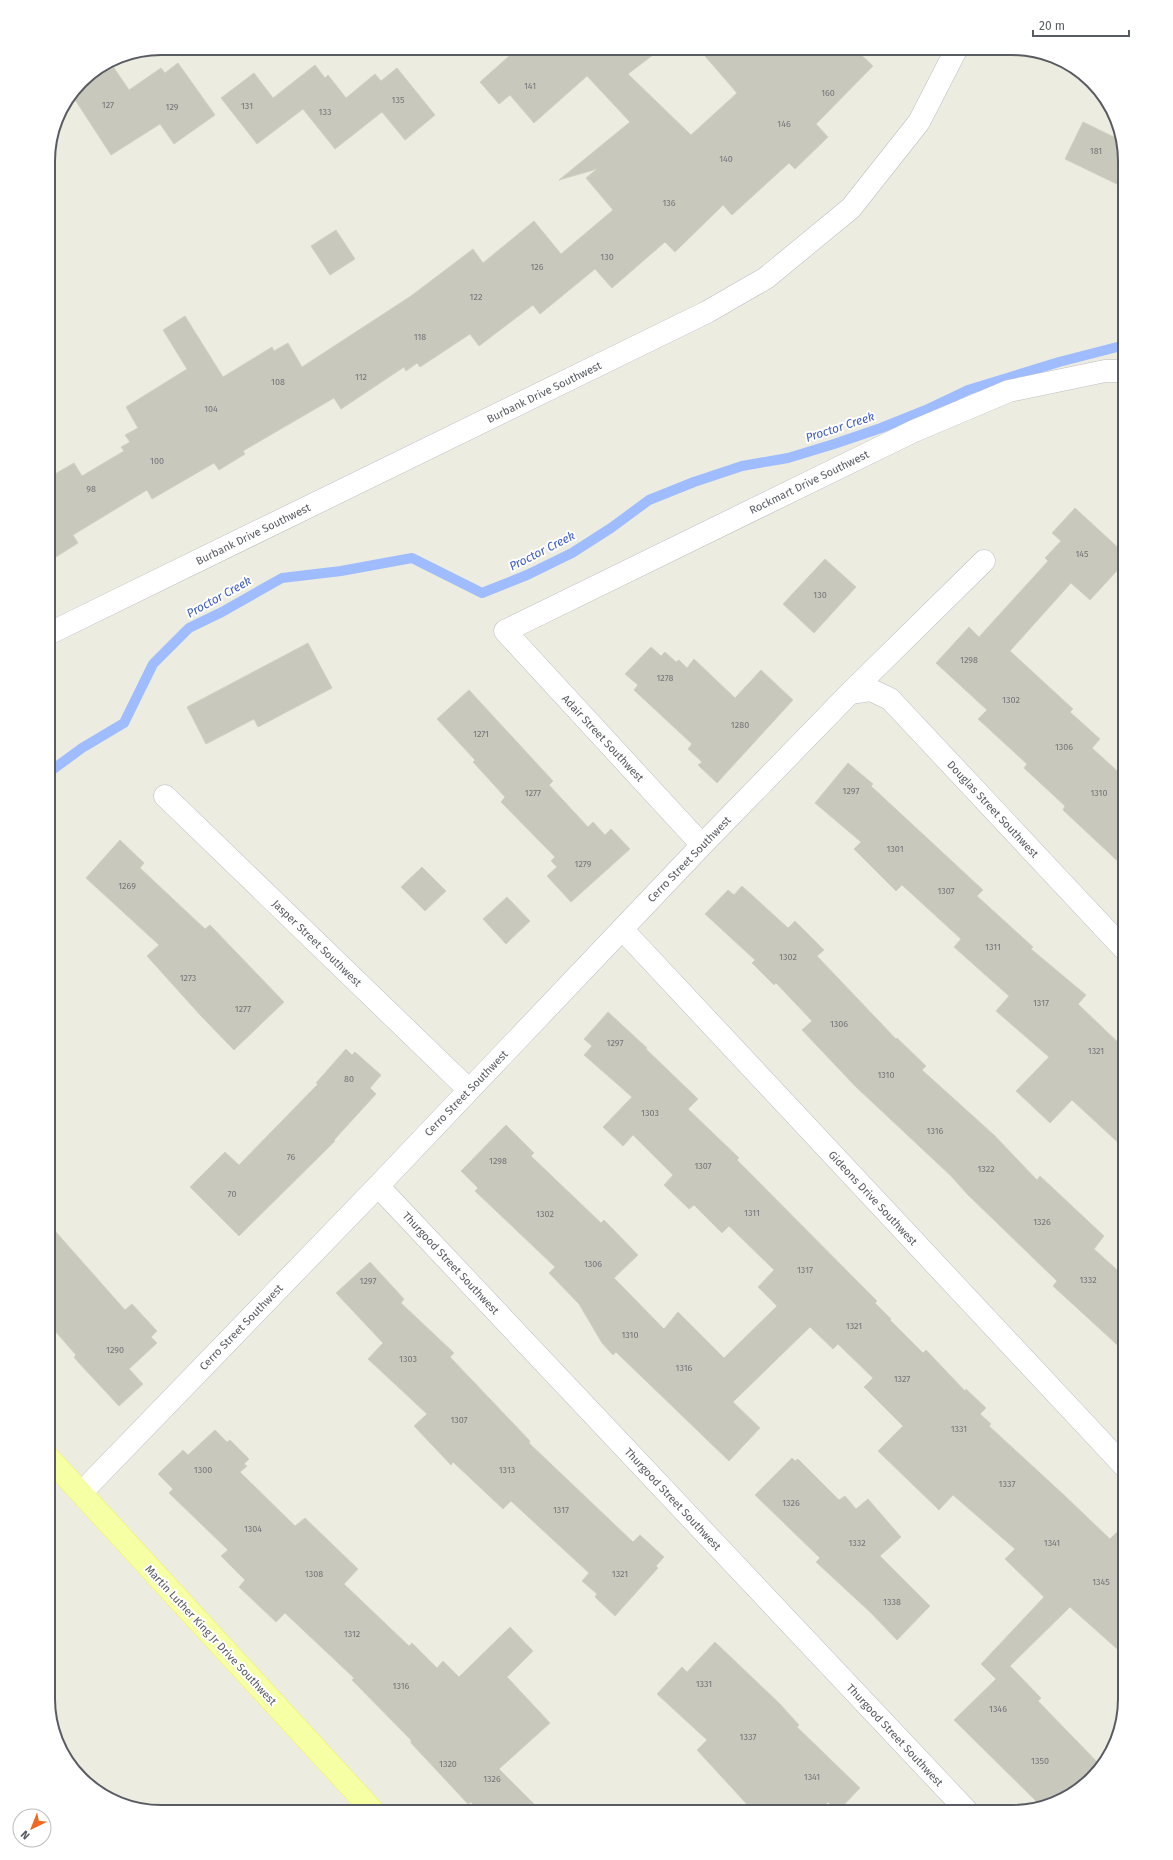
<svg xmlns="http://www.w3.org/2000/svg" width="1173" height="1860" viewBox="0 0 1173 1860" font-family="'Fira Sans',sans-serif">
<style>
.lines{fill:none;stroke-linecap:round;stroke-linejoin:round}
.stream{stroke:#9ebcff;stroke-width:10}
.building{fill:#c8c8bd;stroke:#d2d1bf}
.minor-casing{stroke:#bdbec5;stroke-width:23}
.major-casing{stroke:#f6f350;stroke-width:23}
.minor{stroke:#fff;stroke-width:22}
.major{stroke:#f6ffa3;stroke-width:22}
.labels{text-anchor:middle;stroke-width:4;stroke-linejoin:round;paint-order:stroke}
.number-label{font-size:9px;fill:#757679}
.street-label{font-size:11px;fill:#595b62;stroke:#fff}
.water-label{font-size:12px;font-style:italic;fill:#3d5cc6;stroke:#fff}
.rim{fill:none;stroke:#595b62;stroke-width:2}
</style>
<rect width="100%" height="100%" fill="#ecede0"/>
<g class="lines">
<path class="stream" d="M48,773L82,748L124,723L153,664L189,628L222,612L282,578L341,571L412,558L482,593L527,575L572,553L611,528L649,500L694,482L742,466L788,458L834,444L881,428L926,410L968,390L1059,362L1125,345"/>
</g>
<path class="building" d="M518,48H662L628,74L691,135L737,93L698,48H854L873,66L816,124L828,137L795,169L789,163L732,215L723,205L675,252L665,242L612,288L595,269L540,314L533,305L479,346L470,334L420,367L417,363L406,371L404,367L341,409L334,398L243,451L245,454L219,470L214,463L152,499L147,490L73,535L78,543L48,562V478L74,463L82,476L124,451L121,447L130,442L125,435L138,428L126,407L187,369L163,330L185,316L223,377L272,347L274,351L288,343L302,367L411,296L473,249L483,263L534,221L561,254L613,210L586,178L597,169L559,180L630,122L587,76L534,123L510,95L499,104L480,82Z
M110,62L129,90L161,68L165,73L178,63L215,115L174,144L160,124L111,155L72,95L81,81Z
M315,65L325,78L328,75L346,98L375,74L381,81L397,68L435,115L405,140L382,112L335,149L303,109L257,144L221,98L254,73L273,98Z
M1083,122L1120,140L1125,161V188L1065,159Z
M336,230L355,259L330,275L311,246Z
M1075,508L1125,554V562L1090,600L1071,583L1010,651L1073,709L1070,712L1100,739L1092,748L1125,778V868L1063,810L1065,806L1024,768L1027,764L978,719L987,710L936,663L969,627L979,637L1048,561L1045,558L1061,541L1052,533Z
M825,559L856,587L814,633L783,604Z
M308,643L332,688L258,727L254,719L206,744L187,707Z
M651,647L661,656L665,652L676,662L679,660L687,668L694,659L735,698L761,670L793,700L717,783L698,765L702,762L688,749L692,744L634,690L638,685L625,674Z
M469,690L553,781L549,785L588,827L593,822L605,835L611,829L630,849L571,902L547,876L557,867L551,861L555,857L501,802L505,797L473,762L475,760L437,719Z
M848,763L873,784L871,786L983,890L977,896L1033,947L1031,949L1086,995L1078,1004L1125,1049V1149L1072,1100L1050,1123L1016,1091L1049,1057L996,1011L1009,996L954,947L961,939L902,885L896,891L854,849L861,842L815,803Z
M120,840L144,863L140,868L205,929L210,925L284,1002L234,1050L201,1016L147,956L159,945L86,878Z
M422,867L446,891L425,911L401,887Z
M742,886L788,928L795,921L824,950L817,956L896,1039L897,1038L926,1066L922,1070L994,1135L1037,1180L1040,1176L1104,1236L1094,1249L1125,1277V1352L1053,1286L1057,1281L968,1195L951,1176L855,1086L802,1030L812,1021L776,983L774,985L752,963L755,960L705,914L728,890L734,895Z
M507,897L530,921L506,944L483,919Z
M608,1012L647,1048L646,1049L698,1099L688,1109L739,1158L737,1160L877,1301L875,1303L891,1319L890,1320L923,1353L926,1350L965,1391L966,1389L986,1408L980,1414L991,1424L989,1426L1065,1496L1110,1539L1125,1524V1656L1070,1607L1010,1666L1041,1698L1038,1701L1101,1766L1062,1800L1040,1805L954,1720L996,1679L981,1664L1044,1597L1005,1559L1015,1549L953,1495L939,1510L878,1451L903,1426L864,1387L873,1378L838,1344L833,1349L810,1327L733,1402L760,1428L729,1461L616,1352L613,1355L602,1343L579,1304L549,1273L555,1267L475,1191L478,1188L461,1171L506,1125L534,1153L531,1156L601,1223L604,1220L638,1255L614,1278L664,1329L678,1312L724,1358L777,1306L758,1287L774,1270L729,1226L722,1233L694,1205L689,1209L664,1185L673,1175L633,1135L623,1146L603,1127L632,1097L584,1055L592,1046L584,1039Z
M346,1049L352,1055L355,1052L381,1075L370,1088L376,1094L334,1140L335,1141L239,1236L190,1187L225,1152L239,1165L318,1084L316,1083Z
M48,1223L125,1310L132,1304L157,1331L151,1337L157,1343L129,1369L143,1384L119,1406L78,1362L74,1357L76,1355L48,1323Z
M370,1262L404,1299L401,1303L454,1353L450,1357L530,1441L529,1443L633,1542L640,1535L664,1557L656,1566L658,1568L615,1616L595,1597L597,1594L582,1581L589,1573L511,1501L503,1509L453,1462L451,1465L414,1426L427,1414L368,1359L383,1343L336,1293Z
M215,1430L227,1442L230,1440L249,1459L244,1464L247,1466L240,1472L295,1526L305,1518L358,1569L344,1584L409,1646L412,1643L437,1668L443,1661L459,1677L510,1627L533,1651L507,1677L550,1723L499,1769L542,1812H481L471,1802L468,1804L411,1743V1740L352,1680L354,1678L285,1613L276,1622L239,1587L245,1580L221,1556L228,1550L169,1493L173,1489L158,1474L183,1450L188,1455Z
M792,1458L795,1461L798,1459L839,1500L845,1496L856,1509L868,1499L901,1537L880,1556L930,1606L897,1640L870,1612L816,1562L820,1558L755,1495Z
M715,1642L780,1704L799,1725L797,1727L860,1788L838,1811L828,1802L818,1812H754L697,1750L707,1740L657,1694L682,1667L687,1672Z"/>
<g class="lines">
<g class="minor-casing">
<path id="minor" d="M48,634L707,312L766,278L851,208L919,122L957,48
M850,693L871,690L890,699L1125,950
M165,796L469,1090
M702,845L505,631L914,431L1009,391L1105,371H1125
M622,929L1125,1467
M378,1186L968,1812
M81,1493L378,1186L702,845L850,693L984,561"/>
</g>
<g class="major-casing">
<path id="major" d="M48,1457L374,1812"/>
</g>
<use href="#minor" class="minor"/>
<use href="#major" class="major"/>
</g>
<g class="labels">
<g class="number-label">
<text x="530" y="89">141</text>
<text x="828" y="96">160</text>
<text x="398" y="103">135</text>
<text x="108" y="108">127</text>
<text x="247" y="109">131</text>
<text x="172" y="110">129</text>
<text x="325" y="115">133</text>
<text x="784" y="127">146</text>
<text x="1096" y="154">181</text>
<text x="726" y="162">140</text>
<text x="669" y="206">136</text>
<text x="607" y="260">130</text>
<text x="537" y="270">126</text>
<text x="476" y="300">122</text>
<text x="420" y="340">118</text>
<text x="361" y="380">112</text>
<text x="278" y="385">108</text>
<text x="211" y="412">104</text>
<text x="157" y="464">100</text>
<text x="91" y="492">98</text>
<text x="1082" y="557">145</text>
<text x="820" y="598">130</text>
<text x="969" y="663">1298</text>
<text x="665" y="681">1278</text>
<text x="1011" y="703">1302</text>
<text x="740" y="728">1280</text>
<text x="481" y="737">1271</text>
<text x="1064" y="750">1306</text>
<text x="851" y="794">1297</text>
<text x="533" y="796">1277</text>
<text x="1099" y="796">1310</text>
<text x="895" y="852">1301</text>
<text x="583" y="867">1279</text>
<text x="127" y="889">1269</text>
<text x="946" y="894">1307</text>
<text x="993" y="950">1311</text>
<text x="788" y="960">1302</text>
<text x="188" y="981">1273</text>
<text x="1041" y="1006">1317</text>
<text x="243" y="1012">1277</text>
<text x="839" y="1027">1306</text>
<text x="615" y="1046">1297</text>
<text x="1096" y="1054">1321</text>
<text x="886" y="1078">1310</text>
<text x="349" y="1082">80</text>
<text x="650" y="1116">1303</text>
<text x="935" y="1134">1316</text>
<text x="291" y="1160">76</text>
<text x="498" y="1164">1298</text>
<text x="703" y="1169">1307</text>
<text x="986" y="1172">1322</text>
<text x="232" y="1197">70</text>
<text x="752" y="1216">1311</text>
<text x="545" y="1217">1302</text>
<text x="1042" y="1225">1326</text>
<text x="593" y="1267">1306</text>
<text x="805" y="1273">1317</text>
<text x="1088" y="1283">1332</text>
<text x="368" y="1284">1297</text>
<text x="854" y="1329">1321</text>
<text x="630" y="1338">1310</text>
<text x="115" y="1353">1290</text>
<text x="408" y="1362">1303</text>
<text x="684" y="1371">1316</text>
<text x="902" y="1382">1327</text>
<text x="459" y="1423">1307</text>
<text x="959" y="1432">1331</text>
<text x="203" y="1473">1300</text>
<text x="507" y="1473">1313</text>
<text x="1007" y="1487">1337</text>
<text x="791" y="1506">1326</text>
<text x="561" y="1513">1317</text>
<text x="253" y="1532">1304</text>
<text x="857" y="1546">1332</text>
<text x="1052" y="1546">1341</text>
<text x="314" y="1577">1308</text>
<text x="620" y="1577">1321</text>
<text x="1101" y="1585">1345</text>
<text x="892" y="1605">1338</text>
<text x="352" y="1637">1312</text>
<text x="704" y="1687">1331</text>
<text x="401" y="1689">1316</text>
<text x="998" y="1712">1346</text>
<text x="748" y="1740">1337</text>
<text x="1040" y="1764">1350</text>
<text x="448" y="1767">1320</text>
<text x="812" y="1780">1341</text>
<text x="492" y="1782">1326</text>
</g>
<g class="street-label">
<text transform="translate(544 392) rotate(-26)" y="4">Burbank Drive Southwest</text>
<text transform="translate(809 482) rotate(-26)" y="4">Rockmart Drive Southwest</text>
<text transform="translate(253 534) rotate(-26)" y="4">Burbank Drive Southwest</text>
<text transform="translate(603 738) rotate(47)" y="4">Adair Street Southwest</text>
<text transform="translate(993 809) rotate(47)" y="4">Douglas Street Southwest</text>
<text transform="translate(689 859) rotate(-46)" y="4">Cerro Street Southwest</text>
<text transform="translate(317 943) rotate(44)" y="4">Jasper Street Southwest</text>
<text transform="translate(466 1093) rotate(-46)" y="4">Cerro Street Southwest</text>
<text transform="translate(873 1198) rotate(47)" y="4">Gideons Drive Southwest</text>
<text transform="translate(451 1263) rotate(47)" y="4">Thurgood Street Southwest</text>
<text transform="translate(241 1327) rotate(-46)" y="4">Cerro Street Southwest</text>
<text transform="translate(673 1499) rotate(47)" y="4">Thurgood Street Southwest</text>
<text transform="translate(211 1635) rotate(47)" y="4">Martin Luther King Jr Drive Southwest</text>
<text transform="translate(895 1735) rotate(47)" y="4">Thurgood Street Southwest</text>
</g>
<g class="water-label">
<text transform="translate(840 427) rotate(-18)" y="4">Proctor Creek</text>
<text transform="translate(542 551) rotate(-27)" y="4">Proctor Creek</text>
<text transform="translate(219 597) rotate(-29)" y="4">Proctor Creek</text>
</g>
</g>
<path d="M0 0H1173V1860H0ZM161 55H1012A106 106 0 0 1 1118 161V1699A106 106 0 0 1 1012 1805H161A106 106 0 0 1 55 1699V161A106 106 0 0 1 161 55Z" fill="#fff" fill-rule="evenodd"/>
<path class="rim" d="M161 55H1012A106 106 0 0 1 1118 161V1699A106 106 0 0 1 1012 1805H161A106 106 0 0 1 55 1699V161A106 106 0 0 1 161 55Z"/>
<g transform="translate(32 1828) rotate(223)"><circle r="19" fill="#ffffff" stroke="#bdbdc0"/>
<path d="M0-3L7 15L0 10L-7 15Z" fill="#ef6824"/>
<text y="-6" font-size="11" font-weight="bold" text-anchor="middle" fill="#595b62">N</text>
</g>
<path d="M1033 30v6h96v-6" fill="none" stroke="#595b62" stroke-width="2"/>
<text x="1039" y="30" font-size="12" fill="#595b62" stroke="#ffffff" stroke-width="3" paint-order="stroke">20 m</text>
</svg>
